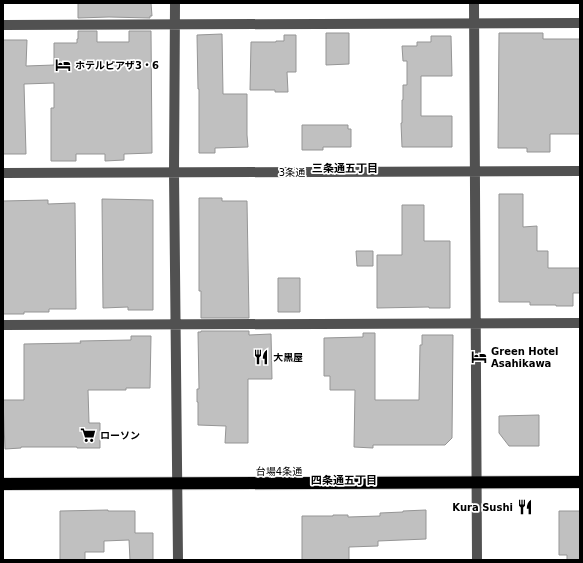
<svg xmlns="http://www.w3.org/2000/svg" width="583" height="563" viewBox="0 0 583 563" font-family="'DejaVu Sans','Noto Sans JP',sans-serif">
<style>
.building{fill:#c0c0c0;stroke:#959595}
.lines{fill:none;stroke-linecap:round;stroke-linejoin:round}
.highway-casing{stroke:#dbdbdb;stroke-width:14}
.minor{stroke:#515151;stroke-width:10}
.highway{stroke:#000;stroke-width:12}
.labels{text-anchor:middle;stroke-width:3.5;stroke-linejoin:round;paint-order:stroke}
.poi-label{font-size:10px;font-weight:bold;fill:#000;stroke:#fff;text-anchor:start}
.street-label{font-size:10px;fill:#000;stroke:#fff}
.neighbourhood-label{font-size:11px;font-weight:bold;fill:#000;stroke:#fff}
</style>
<rect width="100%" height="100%" fill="#fff"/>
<path class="building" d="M78,3H151L152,16H150V18L109,17L78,18Z
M78,31H97V42H129V31H151L152,153L124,154V160L105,161V154H76V161H51V108H54V83L24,84L26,154H3V40H27L26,66L54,65V43H77V39H78Z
M326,33H349V64L326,65Z
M499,33H543V39H580V134H550V152H527V148H498Z
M222,34L223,94H247V135L248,147L215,148V153H199V89H198L197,35Z
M284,35H296V72H287L288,92H275V90H250L251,42H276V41H284Z
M431,36H451L452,76H421V116H452V147H402L401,123H402V100H403V85H407V61H403L402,46H417V42H431Z
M302,125H348V129H351V147H323V150H302Z
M499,194H523V227L537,226V251H548V268H580V293H573V306H556V305H530V302H499Z
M199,198H222V201H247L249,318H201V291H199Z
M102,199L153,200V310H128V307L103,308Z
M48,200V204L75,203L76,309H49V312H24V314H3V201Z
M402,205H424V241H450V308H429V307L377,308V255H402Z
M356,251H373V266H357Z
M278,278H300V312H278Z
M201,331H249V335L271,334L272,379H248V443H225L226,426L198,425V402H197V389H199L198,332H201Z
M363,333H375V400H419L420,345H422V335H453L452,438L445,445H373V448L354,447L355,390H330V376H324V338L363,337Z
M131,336H151L150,388H126V390H88L89,423H100V448H77V447H21V448L5,449L3,400H24V344L81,343L80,341L131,340Z
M539,415V446H509L499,433V416Z
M108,510V511H135V533H153V560H130L129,540L104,541V552H85V560H60V511Z
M426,510V539L378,541V546L349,547V560H302V516H333V515H348V517L380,516V513L403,512V511Z
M559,511H580V560H567V555H559Z"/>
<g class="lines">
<g class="highway-casing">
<path id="highway" d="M3,484L580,482"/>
</g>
<path class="minor" d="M175,3L174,173L178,560
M474,3L477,560
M3,25L580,23
M3,173L580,171
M3,325L580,323"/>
<use href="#highway" class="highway"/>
</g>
<defs>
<g id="hotel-bare" transform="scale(1.2)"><path d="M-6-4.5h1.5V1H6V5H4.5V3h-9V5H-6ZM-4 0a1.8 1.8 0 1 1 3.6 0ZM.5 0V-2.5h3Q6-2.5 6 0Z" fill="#000" stroke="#fff" stroke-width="2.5" paint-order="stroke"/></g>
<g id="restaurant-bare" transform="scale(1.2)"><path d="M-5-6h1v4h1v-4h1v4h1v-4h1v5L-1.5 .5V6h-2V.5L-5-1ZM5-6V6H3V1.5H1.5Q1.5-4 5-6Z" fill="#000" stroke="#fff" stroke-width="2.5" paint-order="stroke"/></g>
<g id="supermarket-bare" transform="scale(1.2)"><path d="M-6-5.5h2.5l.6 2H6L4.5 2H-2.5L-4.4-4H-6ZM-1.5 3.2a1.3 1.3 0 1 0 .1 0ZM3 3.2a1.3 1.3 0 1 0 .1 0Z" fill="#000" stroke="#fff" stroke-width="2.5" paint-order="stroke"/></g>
</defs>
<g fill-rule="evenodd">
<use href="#hotel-bare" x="63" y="65"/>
<use href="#restaurant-bare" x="261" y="357"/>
<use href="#hotel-bare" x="479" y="357"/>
<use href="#supermarket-bare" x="88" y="435"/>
<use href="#restaurant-bare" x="525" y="507"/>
</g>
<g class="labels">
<g class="poi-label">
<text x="75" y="69">ホテルピアザ3・6</text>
<text x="491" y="355">Green Hotel<tspan x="491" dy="12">Asahikawa</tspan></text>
<text x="273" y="361">大黑屋</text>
<text x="100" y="439">ローソン</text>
<text x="513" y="511" text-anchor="end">Kura Sushi</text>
</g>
<g class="street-label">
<text x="292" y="176">3条通</text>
<text x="279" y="475">台場4条通</text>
</g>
<g class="neighbourhood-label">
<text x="345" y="172">三条通五丁目</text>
<text x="344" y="484">四条通五丁目</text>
</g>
</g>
<rect width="583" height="563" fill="none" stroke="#000000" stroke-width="8"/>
</svg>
